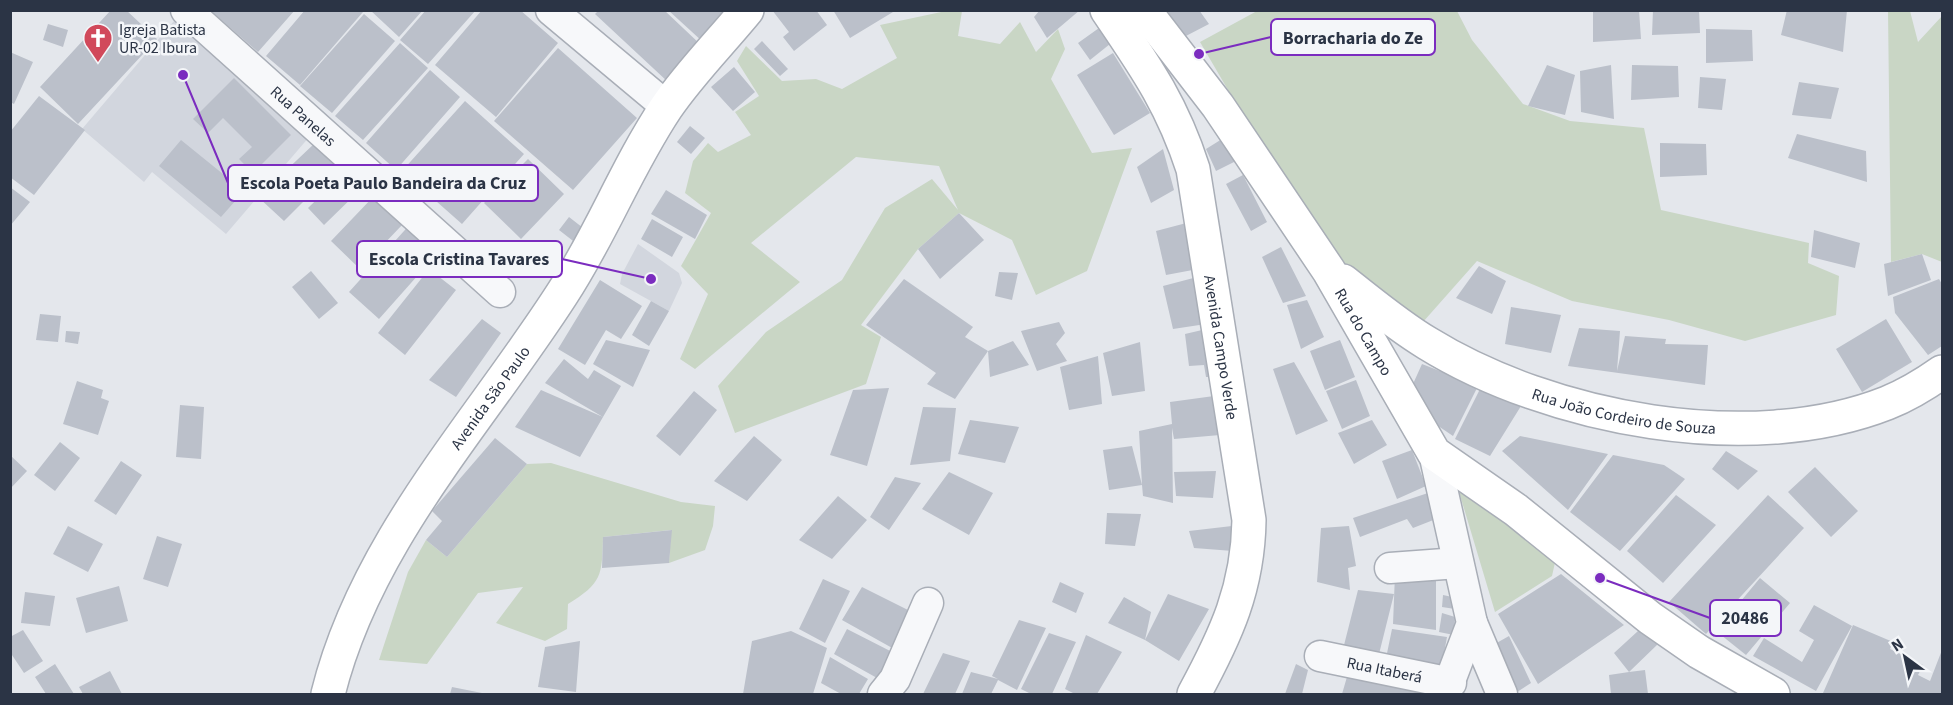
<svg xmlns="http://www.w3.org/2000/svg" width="1953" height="705" viewBox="0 0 1953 705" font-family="'Source Sans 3',sans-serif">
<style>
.built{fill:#d2d6de}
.green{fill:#c9d6c5}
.building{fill:#bbc0ca}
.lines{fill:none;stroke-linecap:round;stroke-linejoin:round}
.minor-casing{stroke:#a9aeb7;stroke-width:33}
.secondary-casing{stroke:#a9aeb7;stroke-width:36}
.minor{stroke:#f7f8fa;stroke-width:30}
.secondary{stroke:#fff;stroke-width:33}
.labels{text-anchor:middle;stroke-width:5;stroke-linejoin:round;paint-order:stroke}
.poi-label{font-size:16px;fill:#2b3445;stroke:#f4f6f9;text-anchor:start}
.street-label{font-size:16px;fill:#2b3445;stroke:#f4f6f9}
.leader{fill:none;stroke:#7b2cbf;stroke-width:2}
.callout-dot{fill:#7b2cbf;stroke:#f4f6f9;stroke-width:2}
.callout{fill:#f4f6f9;stroke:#7b2cbf;stroke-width:2}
.callout-label{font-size:18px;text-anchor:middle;font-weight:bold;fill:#2b3445}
</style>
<rect width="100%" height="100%" fill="#e4e7ec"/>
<path class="built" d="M174,21L310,136L226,234L152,172L144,182L82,129Z
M638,244L679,273L682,283L669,311L620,284L622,274Z"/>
<path class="green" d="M946,11H962L958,36L1000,44L1020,22L1036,52L1058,29L1065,49L1051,79L1092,153L1132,148L1087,271L1036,295L1012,240L959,213L918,249L861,325L881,337L866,384L735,433L718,386L766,332L842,280L885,208L932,179L958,210L939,166L856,157L751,243L800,282L695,369L680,359L708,294L681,266L711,213L685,193L693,161L708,143L718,152L751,135L735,112L759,96L737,61L746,46L782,81L816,79L842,89L897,58L880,25Z
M1257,11H1457L1472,40L1523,104L1570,121L1644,128L1661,210L1809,243L1808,263L1839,276L1836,315L1745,341L1669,320L1572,301L1477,261L1423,322L1336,275L1200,42Z
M1888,11H1910L1918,42L1942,16V262L1922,254L1891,262Z
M551,463L681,502L715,506L713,526L705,550L669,563L671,530L603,537C602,576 602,583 568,604L567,629L545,641L496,623L523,587L478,593L427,664L379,660L408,572L426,540L447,557L527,464Z
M1457,485L1556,558L1552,576L1495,612Z"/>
<path class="building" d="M111,10H126L157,39L78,124L40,87Z
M210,10H295L258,52Z
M305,10L363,12L300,85L266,56Z
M370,10H423L399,37Z
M426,10H476L428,64L400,40Z
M482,10H520L558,43L496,117L435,65Z
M599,10H664L701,45L668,82L595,14Z
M668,10H732L703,42Z
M772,10H816L827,25L794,51L783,37L789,32Z
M833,10H892L893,12L850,38Z
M1040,10H1080L1047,38L1034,17Z
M1167,10H1199L1209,24L1184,37Z
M1593,10H1639L1641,39L1593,42Z
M1653,10H1699L1700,33L1652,35Z
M1787,10H1847L1843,52L1781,35Z
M364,14L395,41L332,113L300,86Z
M48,24L68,30L63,47L43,40Z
M1099,28L1110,44L1090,60L1078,43Z
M1706,29L1752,30L1753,61L1706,63Z
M762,41L788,69L780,76L754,49Z
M400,43L428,68L363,140L335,116Z
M558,48L637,118L573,190L494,121Z
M10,52L33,62L14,104L10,102Z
M1113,53L1150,113L1114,135L1077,75Z
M1547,65L1575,75L1565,115L1528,106Z
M1611,65L1614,119L1581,112L1580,71Z
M1632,65L1678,66L1679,97L1631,100Z
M734,67L755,92L733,111L711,87Z
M430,70L460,97L396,170L366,143Z
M1700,77L1726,79L1722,110L1698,108Z
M234,78L291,135L253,173L239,159L252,147L223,118L208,133L193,119Z
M1799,82L1839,88L1831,119L1792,115Z
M39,96L85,130L34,195L10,177V132Z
M465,101L524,154L462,224L402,171Z
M690,126L705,138L691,154L677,142Z
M1797,134L1866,151L1867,182L1788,158Z
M1222,139L1236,161L1216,171L1206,149Z
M181,140L244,191L221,217L159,166Z
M316,142L340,165L284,221L258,197Z
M1660,143L1706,144L1707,175L1660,177Z
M1163,149L1174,190L1151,203L1137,167Z
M528,159L564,194L521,239L484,203Z
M344,173L361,189L324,225L308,208Z
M1243,175L1267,222L1251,231L1226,184Z
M10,187L30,202L10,226Z
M666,190L707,215L695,239L651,214Z
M374,196L403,224L360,269L331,241Z
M959,213L984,240L940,279L918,249Z
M569,217L587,231L577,244L559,230Z
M652,219L683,237L672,257L641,239Z
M413,221L443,247L379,319L349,292Z
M1194,221L1198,269L1166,275L1156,231Z
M1814,230L1860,243L1855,268L1811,257Z
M1281,247L1306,296L1283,303L1262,257Z
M1922,254L1931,280L1888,296L1884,264Z
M1479,266L1506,281L1492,314L1456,298Z
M429,269L456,290L405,355L378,333Z
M311,271L338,303L319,319L292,287Z
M999,272L1018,273L1012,300L995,296Z
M1201,276L1206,324L1173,329L1163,286Z
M904,279L973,327L965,337L988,351L1013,341L1029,365L990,377L988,351L955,399L927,384L936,373L866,325Z
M1939,279L1942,284V346L1928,355L1895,313L1893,297Z
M600,280L642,306L621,339L606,330L585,365L558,349Z
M1307,300L1324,337L1301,349L1287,305Z
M651,301L669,311L649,346L632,335Z
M1511,307L1561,315L1551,353L1505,344Z
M40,314L61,316L58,342L36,340Z
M482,319L501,333L456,397L429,380Z
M1886,319L1912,362L1862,392L1836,349Z
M1059,322L1065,333L1056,344L1067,361L1037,371L1021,331Z
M1215,327L1222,377H1206L1204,365L1189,366L1185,334Z
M1579,328L1620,331L1617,371L1625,336L1666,339L1665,344L1708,345L1705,385L1568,366Z
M66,331L80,332L78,344L65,342Z
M606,340L650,350L633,387L593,364Z
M1340,340L1355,377L1325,390L1310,351Z
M1140,342L1145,391L1112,396L1103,353Z
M1098,356L1102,404L1069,410L1060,367Z
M564,359L588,379L594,370L621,386L603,417L545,383Z
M1294,362L1328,421L1296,435L1273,369Z
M1422,364L1478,386L1453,436L1419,413L1408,395Z
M1356,380L1370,416L1342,429L1326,391Z
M77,381L103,390L101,398L109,401L98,435L63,424Z
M1481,387L1521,406L1490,456L1455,439Z
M889,388L867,466L830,455L853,390Z
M541,390L603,417L580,457L515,427Z
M694,391L717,410L680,456L656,436Z
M1214,396L1220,435L1174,439L1172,428L1173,503L1143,496L1142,485L1109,490L1103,450L1132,446L1142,485L1139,431L1172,424L1170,402Z
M180,405L204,407L201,459L176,457Z
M923,407L956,408L950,461L910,465Z
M970,420L1019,427L1005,463L958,454Z
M1372,420L1387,445L1354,464L1338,433Z
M754,436L782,460L747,501L714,481Z
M1520,436L1608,454L1568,510L1502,451Z
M495,438L527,464L447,557L426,540L442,521L432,511Z
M60,442L80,458L55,491L34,475Z
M1412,450L1426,486L1397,499L1382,461Z
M1726,451L1758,471L1738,490L1712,469Z
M10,455L27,471L10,489Z
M1613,455L1664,465L1685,479L1620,551L1570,512Z
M121,461L142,475L116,515L94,501Z
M1815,467L1858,511L1831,537L1788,492Z
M1216,471L1213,498L1176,496L1174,472Z
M949,472L993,493L969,535L922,509Z
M895,477L921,483L889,530L870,517Z
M1428,493L1441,517L1413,528L1407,519L1360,537L1353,518Z
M1676,495L1716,525L1663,583L1627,551Z
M1768,495L1804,528L1706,634L1669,602Z
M838,496L867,520L832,559L799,540Z
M1107,513L1141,514L1135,546L1105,544Z
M68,526L103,544L88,572L53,554Z
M1232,526L1233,551L1194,548L1189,531Z
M1349,526L1356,566L1348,568L1350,590L1317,582L1321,528Z
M672,530L669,563L602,568L603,537Z
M157,536L182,544L168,587L143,579Z
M1395,574L1436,581V630L1393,624Z
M1561,574L1624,625L1538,684L1498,614Z
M1760,578L1790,603L1746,655L1716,631Z
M823,579L850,591L825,643L799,629Z
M1060,582L1084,593L1076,613L1052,602Z
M119,586L128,621L86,633L76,598Z
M862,587L914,613L894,649L842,620Z
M1358,590L1394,594L1377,662L1342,653Z
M25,592L55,596L50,626L21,623Z
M1168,594L1209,609L1179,661L1145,640L1108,623L1124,597L1151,612L1145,640Z
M1443,595L1457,598L1455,609L1442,607Z
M1814,605L1852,626L1816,691L1753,656L1764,638L1802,662L1814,640L1799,631Z
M1442,613L1455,617L1454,635L1439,632Z
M1019,620L1046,628L1017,690L998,680L991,694H962L971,672L998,679L992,676Z
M1853,625L1893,642L1890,649L1923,665L1918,675L1930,681L1942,650V694L1823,693Z
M847,629L898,655L886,683L834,654Z
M1392,629L1447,637L1440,675L1385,663Z
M23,630L43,661L24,673L10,652V637Z
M791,631L827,648L813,694H743L752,641Z
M1638,631L1658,644L1629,672L1645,670L1648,694H1611L1609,675L1629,672L1614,653Z
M1049,633L1076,642L1052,694H1031L1021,689Z
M1086,635L1122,652L1097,694H1075L1065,689Z
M1509,636L1531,683L1514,694L1493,645Z
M580,641L576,692L538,687L545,647Z
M943,653L970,661L955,694H923Z
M830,657L868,679L859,694H841L821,683Z
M55,664L74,694H46L35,677Z
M1296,664L1308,670L1302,694H1285Z
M1349,670L1359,673L1355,680L1380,682L1439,694H1342Z
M110,671L122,694H83L79,687Z
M452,687L482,693V694H450Z"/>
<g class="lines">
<g class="minor-casing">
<g id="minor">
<path id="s1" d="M186,10L500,292"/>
<path d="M551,10L667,107"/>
<path d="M1434,453L1472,623L1445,694"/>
<path d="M1390,568L1458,563"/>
<path d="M1472,623L1502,694"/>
<path id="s2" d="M1320,656L1451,683"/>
<path d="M883,694L895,679L928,603"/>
</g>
</g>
<g class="secondary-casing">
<g id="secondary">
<path id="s3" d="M1107,10C1145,66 1172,104 1193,169L1249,520C1248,588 1226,635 1194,694"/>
<path id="s4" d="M1144,10L1218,106L1329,271L1434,453L1516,510L1650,618L1699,652L1773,694"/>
<path id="s5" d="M1343,281C1370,302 1397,325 1427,343C1550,419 1750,457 1887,403C1907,395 1925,384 1942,372"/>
<path id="s6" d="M328,694C366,541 479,423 562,294C601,235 626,168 666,108C689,74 720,43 747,10"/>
</g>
</g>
<use href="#minor" class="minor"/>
<use href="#secondary" class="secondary"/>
</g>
<defs>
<g id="church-pin" transform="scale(1.5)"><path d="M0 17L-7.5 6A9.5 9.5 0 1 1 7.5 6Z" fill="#d1495b" stroke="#f4f6f9"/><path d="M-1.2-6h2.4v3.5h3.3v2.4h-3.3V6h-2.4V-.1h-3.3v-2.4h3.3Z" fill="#fff"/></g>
</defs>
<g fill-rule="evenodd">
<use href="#church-pin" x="98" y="38"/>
</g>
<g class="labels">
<g class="poi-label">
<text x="119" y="35">Igreja Batista<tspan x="119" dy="18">UR-02 Ibura</tspan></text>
</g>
<g class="street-label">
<text dy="6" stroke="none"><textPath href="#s1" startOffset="158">Rua Panelas</textPath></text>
<text dy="6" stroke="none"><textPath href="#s4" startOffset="390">Rua do Campo</textPath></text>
<text dy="6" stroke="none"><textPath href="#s3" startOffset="362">Avenida Campo Verde</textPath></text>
<text dy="6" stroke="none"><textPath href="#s6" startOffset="340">Avenida São Paulo</textPath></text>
<text dy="6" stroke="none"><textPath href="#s5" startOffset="315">Rua João Cordeiro de Souza</textPath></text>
<text dy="6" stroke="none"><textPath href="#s2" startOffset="66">Rua Itaberá</textPath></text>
</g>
</g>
<path class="leader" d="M1199 54L1271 37M183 75L228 183M651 279L562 259M1600 578L1710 618"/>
<g class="callout-dot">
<circle cx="1199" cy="54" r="6"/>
<circle cx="183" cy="75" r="6"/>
<circle cx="651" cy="279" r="6"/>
<circle cx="1600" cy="578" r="6"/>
</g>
<g class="callout">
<rect x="1271" y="19" width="164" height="36" rx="6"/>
<rect x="228" y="165" width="310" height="36" rx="6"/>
<rect x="357" y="241" width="205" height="36" rx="6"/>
<rect x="1710" y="600" width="71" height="36" rx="6"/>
</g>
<g class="callout-label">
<text x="1353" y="44">Borracharia do Ze</text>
<text x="383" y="189">Escola Poeta Paulo Bandeira da Cruz</text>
<text x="459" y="265">Escola Cristina Tavares</text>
<text x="1745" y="624">20486</text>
</g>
<rect width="1953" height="705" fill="none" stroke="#2b3445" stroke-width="24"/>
<g transform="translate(1905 657) rotate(327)" stroke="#f4f6f9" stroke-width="4.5" paint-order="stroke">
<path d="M0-4.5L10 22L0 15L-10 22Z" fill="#2b3445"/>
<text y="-9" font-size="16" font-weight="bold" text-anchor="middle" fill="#2b3445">N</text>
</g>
</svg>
